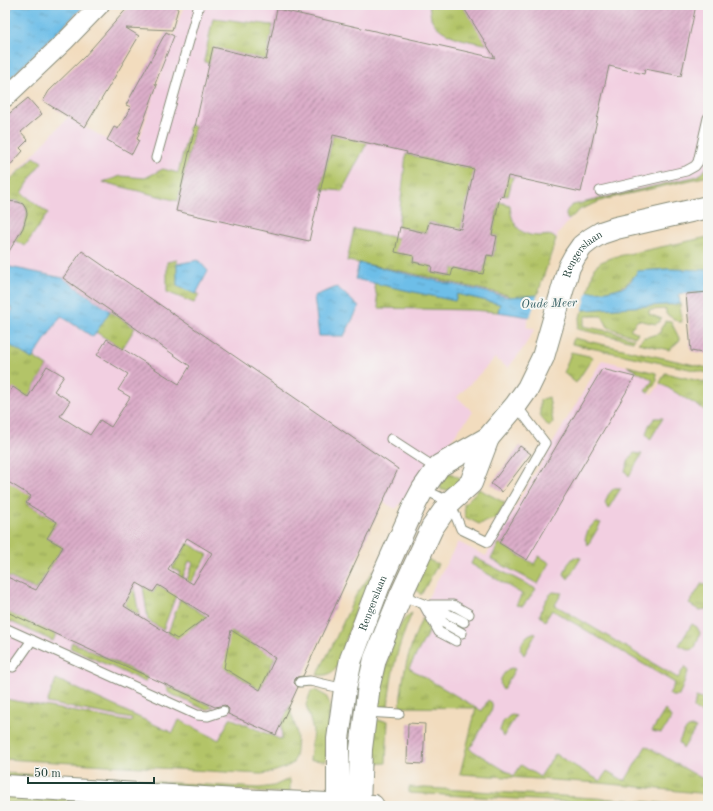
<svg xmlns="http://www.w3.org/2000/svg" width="713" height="811" viewBox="0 0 713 811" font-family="'Old Standard TT',serif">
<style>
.built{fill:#f2cfe1}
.grass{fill:url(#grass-tufts);stroke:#69804e}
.water{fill:url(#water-ripples);stroke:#467e8e}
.pier{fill:#f2dcbe}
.building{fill:url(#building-hatch);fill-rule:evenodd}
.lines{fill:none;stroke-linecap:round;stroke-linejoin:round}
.lane-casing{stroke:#888c79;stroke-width:11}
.street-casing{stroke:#888c79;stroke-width:20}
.secondary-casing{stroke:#888c79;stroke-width:24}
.primary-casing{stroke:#888c79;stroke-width:24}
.lane{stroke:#fff;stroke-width:9}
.street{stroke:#fff;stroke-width:18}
.secondary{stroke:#fff;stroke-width:22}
.primary{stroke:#fff;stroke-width:22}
.labels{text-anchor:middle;stroke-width:4;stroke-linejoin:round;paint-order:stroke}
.street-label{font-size:11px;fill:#1f3d34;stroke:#f6f6f2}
.water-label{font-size:12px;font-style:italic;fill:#325d61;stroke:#f6f6f2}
</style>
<defs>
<pattern id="grass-tufts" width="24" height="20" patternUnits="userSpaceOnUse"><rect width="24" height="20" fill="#b3c467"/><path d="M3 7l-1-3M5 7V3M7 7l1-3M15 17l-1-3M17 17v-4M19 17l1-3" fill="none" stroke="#91a056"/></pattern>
<pattern id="water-ripples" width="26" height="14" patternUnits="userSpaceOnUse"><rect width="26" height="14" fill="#6dbee8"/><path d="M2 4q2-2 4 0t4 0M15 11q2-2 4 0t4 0" fill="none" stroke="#599cbd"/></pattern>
<pattern id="building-hatch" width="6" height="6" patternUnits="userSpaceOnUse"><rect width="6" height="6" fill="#dcadc9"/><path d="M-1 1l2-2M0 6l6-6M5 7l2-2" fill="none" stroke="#b28ea4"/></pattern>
</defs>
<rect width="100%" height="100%" fill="#f6f6f2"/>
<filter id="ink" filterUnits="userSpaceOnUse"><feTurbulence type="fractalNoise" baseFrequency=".025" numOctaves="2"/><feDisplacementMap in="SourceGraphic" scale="8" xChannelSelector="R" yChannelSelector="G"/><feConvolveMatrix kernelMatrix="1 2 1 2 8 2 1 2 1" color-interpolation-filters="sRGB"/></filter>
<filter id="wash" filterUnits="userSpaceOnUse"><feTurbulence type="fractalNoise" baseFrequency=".012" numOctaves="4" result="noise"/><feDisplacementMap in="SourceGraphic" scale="16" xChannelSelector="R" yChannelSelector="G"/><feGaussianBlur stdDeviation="0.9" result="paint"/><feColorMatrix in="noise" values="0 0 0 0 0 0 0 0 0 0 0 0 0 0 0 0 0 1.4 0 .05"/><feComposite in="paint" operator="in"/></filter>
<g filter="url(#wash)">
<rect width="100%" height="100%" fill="#f2dcbe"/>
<path class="built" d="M184,5H708V176L606,199L589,205L574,215L558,234L526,327L535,329L522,350L508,368L495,358L458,396L457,397L473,412L396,509L383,502L290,704L292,717L297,730L295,759L293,762L271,773L260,774L5,759V185L68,117L132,154L139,140Z
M602,360L656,373L657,380L648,393L653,394L660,383L708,412V782L646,746L625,781H600L555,754L540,777L514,776L467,748L476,708L409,668L429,632L420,612L458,542L486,556Z"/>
<path class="grass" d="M429,5H462L477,28L496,46C476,42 440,39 431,18C430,14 430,9 429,5Z
M213,18L273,25L266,60L214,48L209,64L204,61Z
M190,125L195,126L178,201L103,182L121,176L145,178L163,169L178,173Z
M333,135L368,138L367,143L342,191L321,189Z
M406,154L483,171L470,188L460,235L449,226L429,222L426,233L398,227Z
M34,157L42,162L36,170L22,193L48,213L25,246L15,241L25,225L23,224C35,210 19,193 5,204V185Z
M708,165V176L704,177L606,199L581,209L568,220C564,214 566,209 573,205L698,176L706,169Z
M492,172L513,177L508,196L487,192Z
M499,202L510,205C511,223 519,236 539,236C546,236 550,233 556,239L537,296L508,297V295C455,284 400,269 347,261L354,229L398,238L414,256L413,262L432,266L431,272L451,276L453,268L483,274L487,255L493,256L497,237L492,235Z
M708,237V270L668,269L638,271C623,292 611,290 588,293L594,268L601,262L614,257Z
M177,260V286L199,295L194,303L167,292V262Z
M374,283L455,301L457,294L500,304L498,312L471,310L379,308Z
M680,304L682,322H679L666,314V309L649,310V314L662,319L656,324L638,320L630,329L638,333L635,337L608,327L602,316H586L583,326L608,331V330L634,339L633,341L577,329L582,310Z
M110,311L135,328L122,349L96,332Z
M666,321L671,322L680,340L669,350L638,343L644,337H647L660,333L661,328Z
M574,338L708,368V373L572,344Z
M5,342L32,359L33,357L47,366L28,397L13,388L5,400Z
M571,352L593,357L576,383L564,373Z
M627,366L656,373L657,380L648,393L645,391L653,380Z
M665,373L708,383V412L660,383Z
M549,397L553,422L549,427L540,416V400Z
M655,418H663L650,440L646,434L649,425Z
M634,453L642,454L629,476L625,471L629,460Z
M5,471L31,496L26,503L57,522L47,538L63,547L36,590L5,575Z
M446,471L462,479L452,490H441L440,483Z
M614,488H621L608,509L605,503L608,495Z
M479,489L505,503L497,518L479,524L465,517L464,504Z
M597,522L601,523L588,545L585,539L588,530L594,523Z
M188,543L208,555L180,599L207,617L190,629L193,633L230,631L258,647L298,608L260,690L168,633L193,563L189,561L163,630L148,620L143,586L153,592L158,585L168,591L180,572L172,568Z
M499,543L534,564L539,556L550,563L538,584L491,559Z
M474,557L536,589L523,606L516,605L522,594L471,564Z
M574,557L581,558L568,579L564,574L568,564Z
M424,558L438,564L421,595L415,588Z
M374,570L377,577L360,600L354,615L337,667C332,674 326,676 317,675L333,644L356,595Z
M702,583L708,586V606L707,609L699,610L689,604Z
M134,588L139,615L124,605Z
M553,592L562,593L555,605L678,678L685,666L688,672L679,696H672L669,694L675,683L552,610L545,621L541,617L540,615C542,607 547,596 553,592Z
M5,611L56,634L53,641L5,619Z
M412,613C398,646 391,671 388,707H379L378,706C381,686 393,621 412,613Z
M423,617L429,631L409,668L482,711L488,700C493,703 493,706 491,711L470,749L514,776L521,765L540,777L555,754L600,781L607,771L625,781L646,746L708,782V794L600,783L460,774L476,708L400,707C402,675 409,646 423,617Z
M692,624L697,627L700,633L695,648L690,650L679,645Z
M533,633L536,634L524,655L520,649C522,642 525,635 533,633Z
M72,642L147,677L145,682L70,648Z
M512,668L515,669L503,690C497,683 502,675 508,669Z
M56,679L173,733L179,720L219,740L230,718L282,740L281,725L290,705C290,714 294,720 296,729C298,734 296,759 293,763C287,768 268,774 260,774L5,759V699L131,722L132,719L47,703Z
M165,685L214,707L206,710L169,693Z
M315,690L326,696L330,704L326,761L310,760L313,730L306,705L311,691Z
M696,697L708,701V717L696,710L694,708Z
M665,710L669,714L671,718L667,726L661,733L652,731Z
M512,715L516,716L503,737L500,730L503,722L509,716Z
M376,720L388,721L386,763L369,764L368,744Z
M691,727L696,728L683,749L679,742C682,736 684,729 691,727Z
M5,773L259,788L274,786L289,779L290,780V793L5,778Z
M409,787L628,800L689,806H642L409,793Z
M5,794L209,806H121L71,801L26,804L5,803Z"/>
<path class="water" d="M15,5H85L5,83V15Z
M198,260L208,271L196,294L177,286V264Z
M359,263L508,297L607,291L624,287L631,281L638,271L668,269L708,270V292L679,294L680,304L532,313L530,317L498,312L500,304L457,294L455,301L355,279Z
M5,266L63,278L110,311L93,337L61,316L32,359L5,342V322L13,309L5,304Z
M337,287L359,307L344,336H319L314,296Z"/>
<path class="pier" d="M588,290L582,312L533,315L532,317H530L538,294Z"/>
<g id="blocks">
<path class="building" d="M130,5H172L178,9L172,30L126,28L139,36L85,127L43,101L49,91L84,57Z
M462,5H696L681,76L645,69L644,74L609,66L581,192L508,176L503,197L500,196L492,235L497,236L493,256L487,255L483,274L453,268L451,276L431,272L432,266L413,262L414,256L395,252L400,227L426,233L429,222L461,229L474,169L406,154L407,152L333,135L309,241L176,211L213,47L266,60L277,9L495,58Z
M166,32L174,36L155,84L157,85L137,139L139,140L132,154L107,140L114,127L118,129L131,107L126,105Z
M28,98L42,114L21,132L28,140L20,148L23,151L5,171V117Z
M5,201L18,202L23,204L26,209L27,214L23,228L5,258Z
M82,251L398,469L303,676L297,677L295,679L294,683L298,687L276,735L228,714L229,709L225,705L215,707L5,611V576L36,590L63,547L47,538L57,522L26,503L31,496L5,480V400L13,387L28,397L47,366L64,376L54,391L70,401L60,416L90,435L100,420L111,427L130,397L118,390L128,374L97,355L107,339L179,384L190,366L63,278ZM187,538L212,553L193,584L168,569ZM137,583L153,592L158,585L208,616L177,639L124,606ZM231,630L275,658L260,690L224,668Z
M708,292V354L691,351L686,294Z
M602,369L635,377L527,560L499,543Z
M520,446L531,454L502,492L491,484Z
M408,723L425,724L423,764L407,763Z"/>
</g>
</g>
<g filter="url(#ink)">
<use href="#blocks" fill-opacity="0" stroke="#888c79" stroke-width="1"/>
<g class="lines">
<g class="lane-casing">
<path id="lane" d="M156,158L199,5
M600,191L686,171L695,166L698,162L708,118
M391,439L437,469
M423,489L450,502L461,529L488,542L545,443L516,405
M401,595C422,604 444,611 464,622
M424,605L439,632L456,641
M431,605H453L469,614
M429,610L444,623L462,633
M5,628L197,715L208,716L223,711
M13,667L32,640
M300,682L310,681L345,689
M366,712L399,714"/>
</g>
<g class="street-casing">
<path id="street" d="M5,98L65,41L100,5"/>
</g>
<g class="secondary-casing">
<g id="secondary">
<path id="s1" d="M338,806V739L345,689L351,659L379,585L416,502L423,489L437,469L439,466L488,438L516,405L528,388L543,357L569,267L575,256L582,246L591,239L601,233L616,228L708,207"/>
<path d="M359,806L361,749L369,685L375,659L401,595L432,528L450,502L471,483L488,438"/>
</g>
</g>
<g class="primary-casing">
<path id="primary" d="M5,786L237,800L373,806"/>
</g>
<use href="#lane" class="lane"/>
<use href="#street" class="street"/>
<use href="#secondary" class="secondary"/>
<use href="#primary" class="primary"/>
</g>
</g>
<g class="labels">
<g class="street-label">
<text dy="4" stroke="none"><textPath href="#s1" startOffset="628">Rengerslaan</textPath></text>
<text dy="4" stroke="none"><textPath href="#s1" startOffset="208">Rengerslaan</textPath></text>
</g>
<g class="water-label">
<text transform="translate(549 303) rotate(-2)" y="4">Oude Meer</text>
</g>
</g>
<rect width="713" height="811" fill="none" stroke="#f6f6f2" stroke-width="20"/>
<path d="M28 777v6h126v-6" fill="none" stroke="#1f3d34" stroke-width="2"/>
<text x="34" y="777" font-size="12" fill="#1f3d34" stroke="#f6f6f2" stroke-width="3" paint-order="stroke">50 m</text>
</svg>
